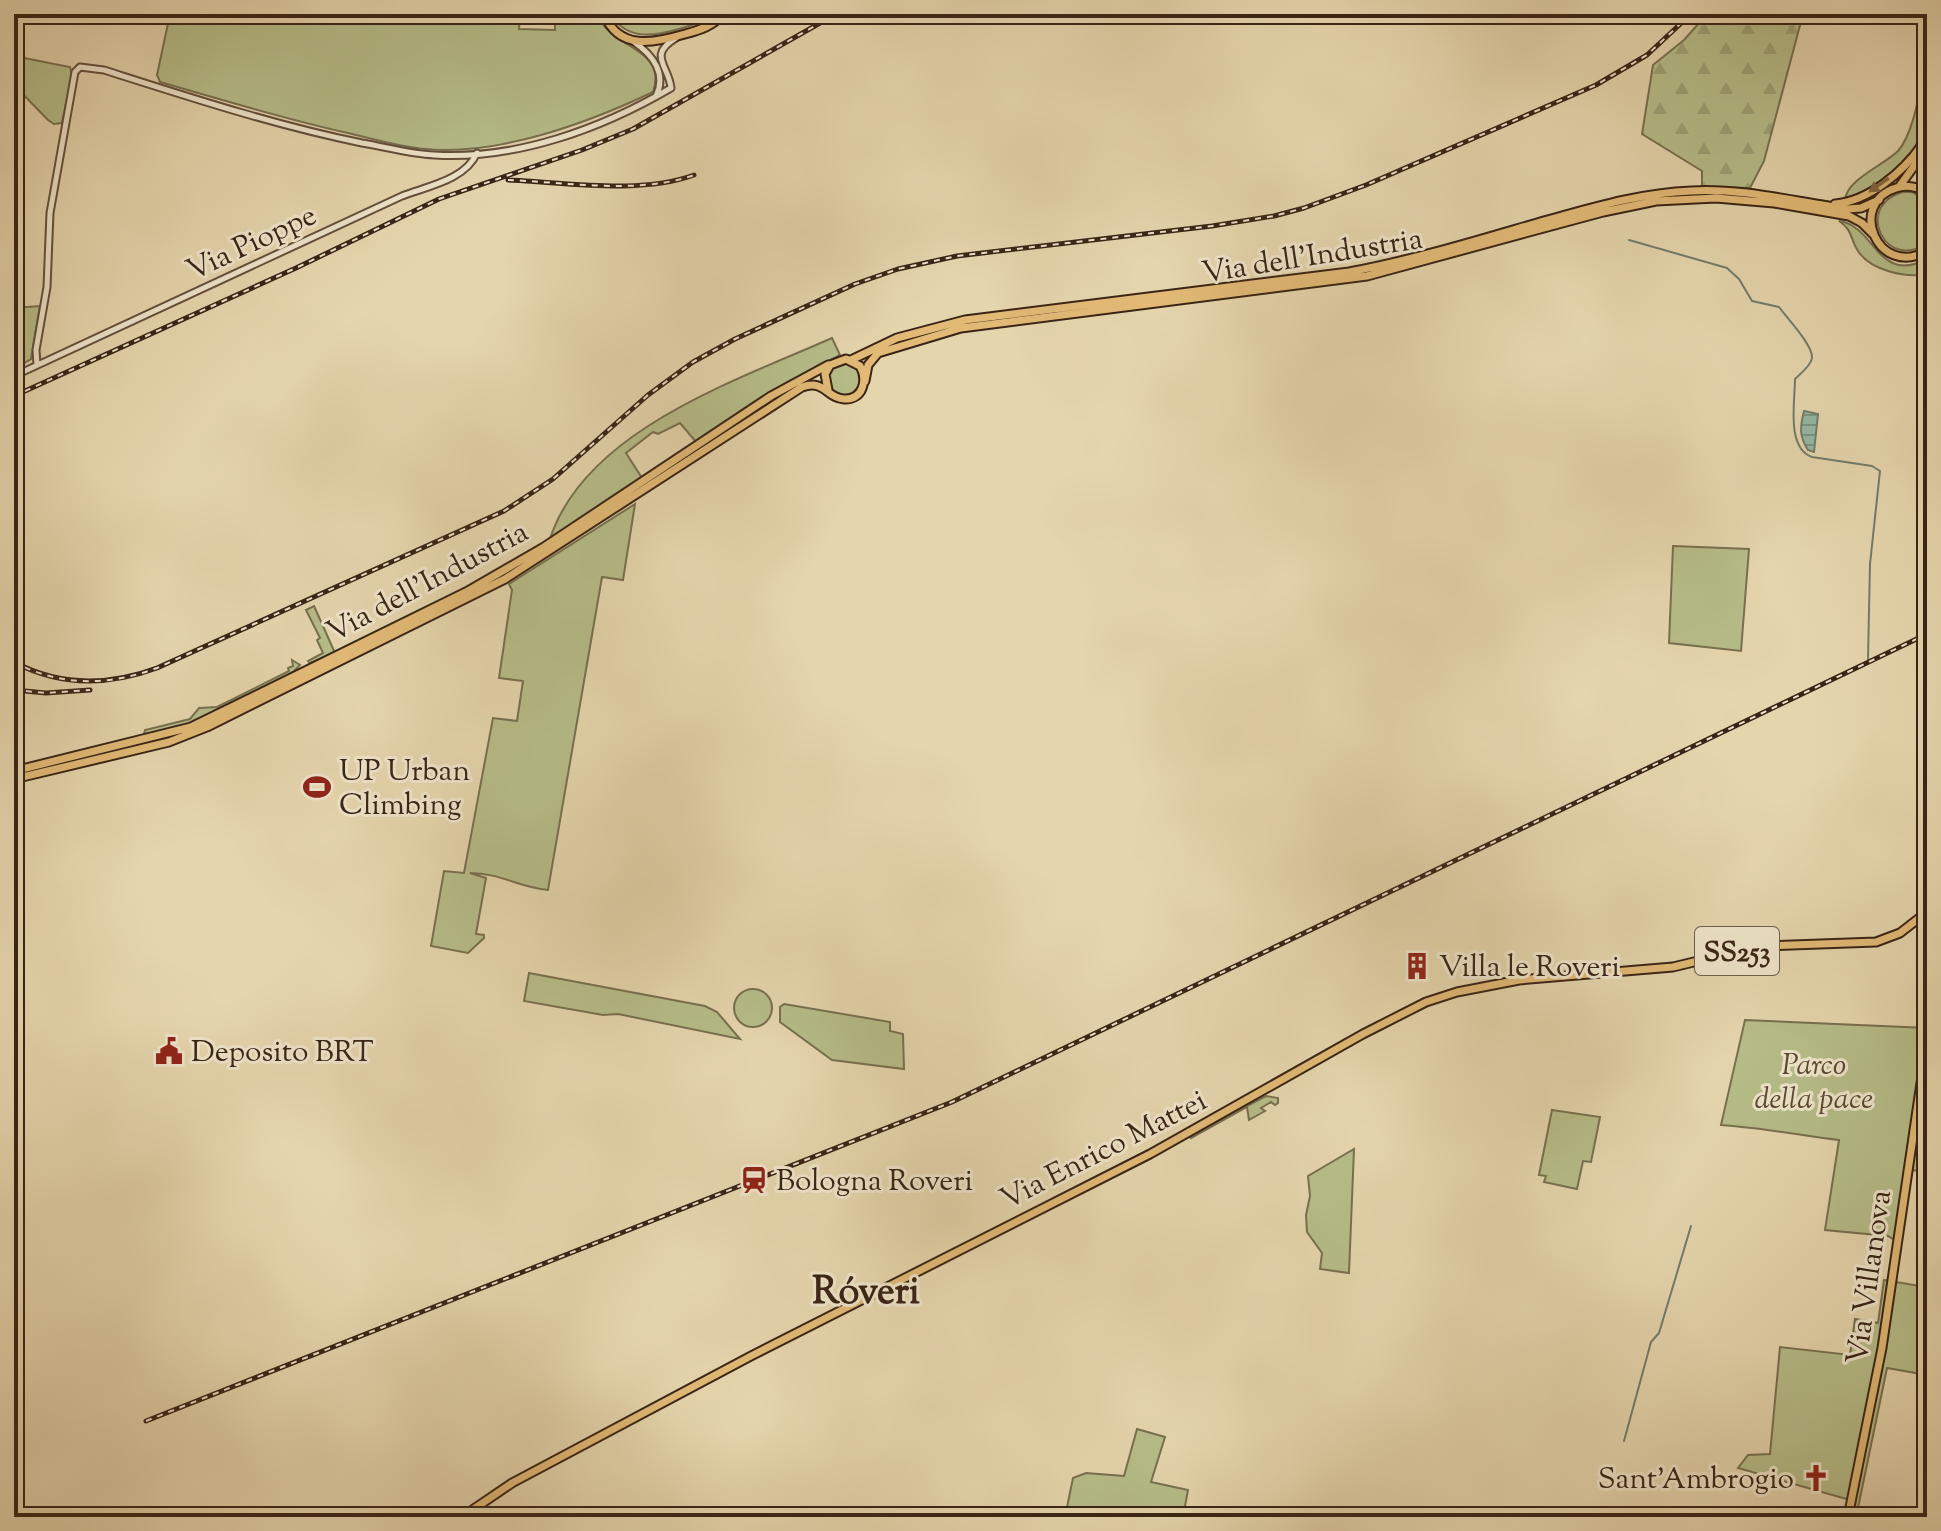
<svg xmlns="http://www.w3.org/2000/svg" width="1941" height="1531" viewBox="0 0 1941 1531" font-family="'Sorts Mill Goudy',serif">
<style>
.green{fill:#b6bd89;stroke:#787050;stroke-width:2}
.forest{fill:url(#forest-firs);stroke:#787050;stroke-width:2}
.water{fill:url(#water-rules);stroke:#717d6c;stroke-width:2}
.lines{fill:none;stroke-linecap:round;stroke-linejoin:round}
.stream{stroke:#717d6c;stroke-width:2}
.minor-casing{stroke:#64503c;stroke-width:9}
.major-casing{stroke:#392416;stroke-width:11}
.minor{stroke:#eee4ca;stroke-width:5}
.major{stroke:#e2ba76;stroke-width:7}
.rail-casing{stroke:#392416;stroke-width:5}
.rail{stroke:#eee4ca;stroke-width:2;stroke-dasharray:6;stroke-linecap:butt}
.oneway{fill:#856841}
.labels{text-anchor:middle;stroke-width:6;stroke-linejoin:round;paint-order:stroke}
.shield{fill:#eee4ca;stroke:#6f5e4c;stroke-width:2}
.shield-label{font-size:28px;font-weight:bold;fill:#392416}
.street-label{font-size:30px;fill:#392416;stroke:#eee4ca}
.poi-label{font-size:30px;fill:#392416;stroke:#eee4ca;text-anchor:start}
.park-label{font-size:30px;font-style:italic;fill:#584a33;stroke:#eee4ca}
.district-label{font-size:38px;font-weight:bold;fill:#392416;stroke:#eee4ca}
</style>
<defs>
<pattern id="forest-firs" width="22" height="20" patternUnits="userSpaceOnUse" patternTransform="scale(2)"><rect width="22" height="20" fill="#b6bd89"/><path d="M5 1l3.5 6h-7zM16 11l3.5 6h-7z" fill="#9da276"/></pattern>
<pattern id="water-rules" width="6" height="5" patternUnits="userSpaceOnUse" patternTransform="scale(2)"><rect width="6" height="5" fill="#96b9a6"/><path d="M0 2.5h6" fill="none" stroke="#7b9686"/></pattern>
</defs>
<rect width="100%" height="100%" fill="#e5d5ad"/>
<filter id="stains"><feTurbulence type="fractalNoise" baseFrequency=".0025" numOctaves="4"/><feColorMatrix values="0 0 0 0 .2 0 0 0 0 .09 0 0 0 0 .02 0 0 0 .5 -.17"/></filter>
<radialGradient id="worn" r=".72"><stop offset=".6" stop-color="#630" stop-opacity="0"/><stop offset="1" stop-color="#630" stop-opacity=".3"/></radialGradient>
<path class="green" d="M170,14H517L520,18L519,29L555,30V14H597C612,51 668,46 653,92C588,123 498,156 425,149C400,147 373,139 348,133C284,119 223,100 160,82L157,75Z
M610,14H714C703,22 692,25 679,29C651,37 627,40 610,14Z
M14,56L70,67L72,75L62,123L54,124L48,120L14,85Z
M1927,57C1927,131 1924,173 1845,200C1846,180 1884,165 1898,151C1915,132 1921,82 1927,57Z
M1903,192H1912L1927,201V242C1889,274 1851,207 1903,192Z
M1839,221C1876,226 1877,285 1927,259V274C1906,278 1871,271 1858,251C1850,239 1853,230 1839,221Z
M40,306L31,359L14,369V308Z
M832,338L840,355L771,392L696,442L680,423L658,434L653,432L626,453L642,478L550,539C585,430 738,380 832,338Z
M828 379a16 16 0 1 1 32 0a16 16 0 1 1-32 0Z
M635,504L623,580L602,577L548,890C518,887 500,873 470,873L486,878L476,934L484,935V938L468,953L431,946L444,871L464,873L493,718L517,721L523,681L499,678L512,590L509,584Z
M1673,546L1749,549L1741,651L1669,643Z
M314,606L335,653L310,663L308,661L323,653L317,640L320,638L306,610Z
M292,660L300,665L289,676C243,698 195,730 144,734L145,730L190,719L199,708L217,707L289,671L288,668L293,666Z
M529,973L705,1006L717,1012L740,1039L618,1014L603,1015L524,1001Z
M734 1008a19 19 0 1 1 38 0a19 19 0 1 1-38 0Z
M784,1004L890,1022V1031L903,1034L904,1069L832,1060L780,1022V1007Z
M1745,1020L1927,1028L1916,1100L1927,1102V1173L1908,1169L1896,1241L1888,1236L1825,1230L1839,1140C1800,1135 1762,1128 1721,1125Z
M1266,1096L1278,1098V1103L1275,1105L1271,1102L1261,1108L1265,1111L1249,1120L1247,1107L1191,1138L1190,1136Z
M1552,1110L1600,1117L1591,1162L1583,1161L1577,1189L1544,1182L1546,1176L1539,1175Z
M1354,1149L1349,1273L1320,1269L1322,1253L1307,1232L1306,1215L1310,1196L1308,1176Z
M1884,1280L1926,1287L1927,1375L1887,1368L1858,1508L1899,1517H1848L1850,1500L1738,1468L1748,1455L1770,1454L1780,1347L1850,1355L1855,1319L1878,1323Z
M1137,1429L1165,1437L1151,1482L1188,1490L1183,1517H1065L1073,1478L1086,1473L1124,1476Z"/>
<path class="forest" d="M1707,14H1803L1764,161L1750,188L1702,187V171L1642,134L1653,65L1684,40Z"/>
<path class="water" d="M1804,411L1818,414L1814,452L1808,450C1799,436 1800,427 1804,411Z"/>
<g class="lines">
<path class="stream" d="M1629,240L1727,268L1739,279L1752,301L1779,307C1787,318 1813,345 1812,358C1811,366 1800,374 1795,379C1795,401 1786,448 1812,457L1872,466L1880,471L1870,564L1868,659
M1624,1441L1651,1342L1659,1333L1691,1226"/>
<g class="minor-casing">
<path id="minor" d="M634,42C653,55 667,74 656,96
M671,88C669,66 647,55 676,38
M37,365L36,350L47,287L50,213L75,72L80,67L104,70C189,97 274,125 362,143C386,147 410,154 434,155C516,160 601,129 671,88
M14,376L402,196C428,186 465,180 477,153"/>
</g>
<g class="major-casing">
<path id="major" d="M604,14C619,51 654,43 685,34C700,30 713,26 723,14
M1927,157V186
M1899,187L1917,162L1927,125
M1927,192C1917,187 1907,184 1896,188C1847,203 1877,279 1927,251
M1835,204C1869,201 1903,172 1922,145
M851,360L897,338L965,320L1349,272C1413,260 1475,241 1537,223C1588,209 1638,193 1691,191C1745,188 1795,202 1848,209L1861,208L1879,200
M865,381L868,365L878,353L961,328L1367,276L1603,212L1656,201L1716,198L1774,203L1849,216L1862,223L1873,234
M14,771L191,727L466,592L544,547L771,396L828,365
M14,779L169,742L207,727L505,579L802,387C825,379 826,398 844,399C863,400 868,380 860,366L846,359L830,365L825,374L828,390
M462,1517L512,1483L751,1356L1150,1154L1363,1034L1426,1002L1457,992L1519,980L1673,967L1760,946L1876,942L1900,933L1927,912
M1848,1517L1882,1348L1927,1042"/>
</g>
<use href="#minor" class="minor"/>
<use href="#major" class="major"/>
<g class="rail-casing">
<path id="rail" d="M508,180C565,182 639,195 694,175
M14,396L296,268L439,199L582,150L633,129L836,14
M14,662C61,687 108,686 157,668L504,511L553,479L648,395L693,362L735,339L855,284L898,269L957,256L1212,226L1274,216L1304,208L1366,185L1596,85L1647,55L1691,14
M14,690L46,693L90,690
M146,1421L952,1102L1927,634"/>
</g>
<use href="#rail" class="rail"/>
</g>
<defs><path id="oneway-solid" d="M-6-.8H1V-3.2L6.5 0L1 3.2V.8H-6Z" transform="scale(2)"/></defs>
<use class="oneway" href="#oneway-solid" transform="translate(1879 185) rotate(145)"/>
<defs>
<g id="stadium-bare" transform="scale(2.16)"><path d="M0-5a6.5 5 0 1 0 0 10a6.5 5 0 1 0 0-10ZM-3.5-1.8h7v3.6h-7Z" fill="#8f2418" stroke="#eee4ca" stroke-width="2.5" paint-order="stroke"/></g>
<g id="building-bare" transform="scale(2.16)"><path d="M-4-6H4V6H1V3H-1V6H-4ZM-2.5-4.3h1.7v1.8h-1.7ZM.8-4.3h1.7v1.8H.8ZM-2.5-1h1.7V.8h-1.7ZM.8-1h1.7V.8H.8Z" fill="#8f2418" stroke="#eee4ca" stroke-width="2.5" paint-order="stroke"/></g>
<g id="civic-bare" transform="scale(2.16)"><path d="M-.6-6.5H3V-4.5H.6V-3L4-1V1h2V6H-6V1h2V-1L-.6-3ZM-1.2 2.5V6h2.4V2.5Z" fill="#8f2418" stroke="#eee4ca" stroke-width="2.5" paint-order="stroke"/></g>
<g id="station-bare" transform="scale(2.16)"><path d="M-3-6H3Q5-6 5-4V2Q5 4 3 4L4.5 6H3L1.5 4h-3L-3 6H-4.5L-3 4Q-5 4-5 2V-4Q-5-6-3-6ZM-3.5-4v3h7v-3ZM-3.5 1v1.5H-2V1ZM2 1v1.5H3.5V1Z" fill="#8f2418" stroke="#eee4ca" stroke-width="2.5" paint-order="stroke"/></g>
<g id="church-bare" transform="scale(2.16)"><path d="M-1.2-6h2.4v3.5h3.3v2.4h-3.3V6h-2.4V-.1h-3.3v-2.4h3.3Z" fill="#8f2418" stroke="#eee4ca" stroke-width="2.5" paint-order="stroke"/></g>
</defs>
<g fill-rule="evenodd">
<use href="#stadium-bare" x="317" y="787"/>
<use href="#building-bare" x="1417" y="966"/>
<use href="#civic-bare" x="169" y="1051"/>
<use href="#station-bare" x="754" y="1180"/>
<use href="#church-bare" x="1816" y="1478"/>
</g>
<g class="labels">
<rect class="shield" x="1695" y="927" width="84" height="48" rx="6"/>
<g class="shield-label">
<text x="1737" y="961">SS253</text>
</g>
<g class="street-label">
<text transform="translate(251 242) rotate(-25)" y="10">Via Pioppe</text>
<text transform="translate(1312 255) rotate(-9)" y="10">Via dell'Industria</text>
<text transform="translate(427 581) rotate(-28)" y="10">Via dell'Industria</text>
<text transform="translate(1103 1149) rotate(-27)" y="10">Via Enrico Mattei</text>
<text transform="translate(1868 1277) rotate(-82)" y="10">Via Villanova</text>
</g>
<g class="poi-label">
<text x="339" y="780">UP Urban<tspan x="339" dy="34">Climbing</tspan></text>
<text x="1439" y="976">Villa le Roveri</text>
<text x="191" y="1061">Deposito BRT</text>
<text x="776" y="1190">Bologna Roveri</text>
<text x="1794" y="1488" text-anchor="end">Sant'Ambrogio</text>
</g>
<g class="park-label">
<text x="1814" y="1074">Parco<tspan x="1814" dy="34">della pace</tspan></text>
</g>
<g class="district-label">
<text x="866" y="1303">Róveri</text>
</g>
</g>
<rect width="1941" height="1531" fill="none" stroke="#e5d5ad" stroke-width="48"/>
<rect x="16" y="16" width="1909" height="1499" fill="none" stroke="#392416" stroke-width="4"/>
<rect x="24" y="24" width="1893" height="1483" fill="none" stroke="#392416" stroke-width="2"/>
<rect width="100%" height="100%" filter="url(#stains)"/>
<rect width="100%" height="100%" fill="url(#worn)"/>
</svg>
